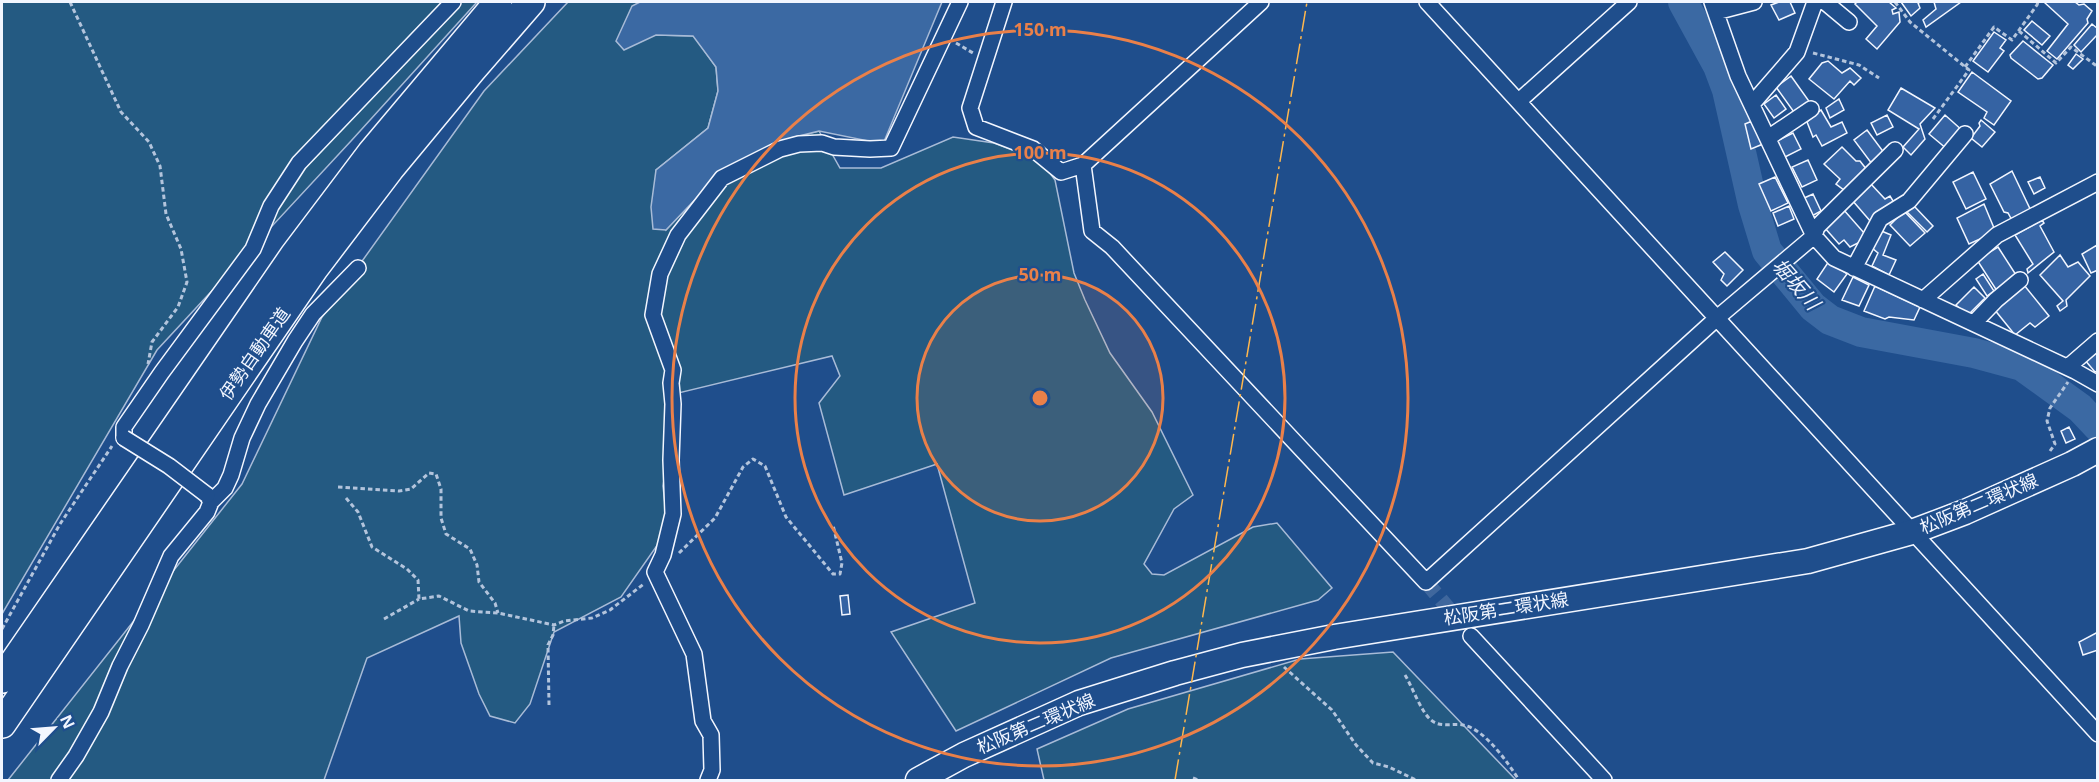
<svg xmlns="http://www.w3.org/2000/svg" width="2099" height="782" viewBox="0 0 2099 782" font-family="'Noto Sans','Noto Sans JP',sans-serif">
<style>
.green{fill:#245a82;stroke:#a8bbd7;stroke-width:1.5}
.water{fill:#3b69a3;stroke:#a8bbd7;stroke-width:1.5}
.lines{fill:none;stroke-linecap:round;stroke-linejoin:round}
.river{stroke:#3b69a3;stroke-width:30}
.building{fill:#3563a3;stroke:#f2f6ff;stroke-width:1.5}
.street-tunnel{stroke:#3f679d;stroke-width:15;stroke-dasharray:15 8;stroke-linecap:butt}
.street-casing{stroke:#f2f6ff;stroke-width:18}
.primary-casing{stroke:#f2f6ff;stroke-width:27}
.highway-casing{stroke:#f2f6ff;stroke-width:30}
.path{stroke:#b3c4dc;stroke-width:3;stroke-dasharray:4.5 3;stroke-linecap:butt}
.street{stroke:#1f4e8c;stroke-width:15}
.primary{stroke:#1f4e8c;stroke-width:24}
.highway{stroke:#1f4e8c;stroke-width:27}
.street-bridge-casing{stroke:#f2f6ff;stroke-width:18;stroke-linecap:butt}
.street-bridge{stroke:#1f4e8c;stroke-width:15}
.power{stroke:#ffb74d;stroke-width:1.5;stroke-dasharray:21 4.5 3 4.5;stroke-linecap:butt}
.ring{fill:none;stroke:#ea8049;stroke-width:3}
.labels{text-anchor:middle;stroke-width:4.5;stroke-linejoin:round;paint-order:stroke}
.street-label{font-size:18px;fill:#f2f6ff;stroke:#1f4e8c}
.water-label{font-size:20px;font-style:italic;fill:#f2f6ff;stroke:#1f4e8c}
.centre{fill:#ea8049;stroke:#1f4e8c;stroke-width:3}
.ring-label{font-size:18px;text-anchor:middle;font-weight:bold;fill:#ea8049;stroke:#1f4e8c;stroke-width:4.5;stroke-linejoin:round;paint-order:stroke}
</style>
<rect width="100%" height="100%" fill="#1f4e8c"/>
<path class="green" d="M2,2H477L351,141L157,350L2,614Z
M568,2H640L632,7L656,35L694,36L716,67L718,91L708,128L656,170L666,230L706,188L772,153L791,138L819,131L840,168H881L953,137L994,143L1041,161L1055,180L1074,273L1085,300L1110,353L1152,412L1193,495L1174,509L1144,564L1152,574L1164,575L1253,527L1277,523L1332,588L1318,600L1111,658L956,731L891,632L975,603L937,464L844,495L819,403L840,376L832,356L678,393L663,486L666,513L663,537L621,597L554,632L530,704L515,723L490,716L479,694L461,643L459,616L367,658L324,780H8L242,484L322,317L484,91Z
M1393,652L1516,780H1044L1037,749L1128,709L1300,659Z"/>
<path class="water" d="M640,2H942L883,144L819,131L791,138L772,153L706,188L666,230L653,229L651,207L656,170L708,128L718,91L716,67L693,36L656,35L624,50L616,41L632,6Z"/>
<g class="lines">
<path class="river" d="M1683,2L1718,66L1727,90L1753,205L1767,251L1813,307L1830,320L1861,332L1974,353L2022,366L2080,408L2098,427"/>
</g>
<path class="building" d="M1779,2H1790L1795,13L1779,20L1771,5Z
M1857,2H1889L1896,8L1892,10L1893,14L1899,12L1900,22L1877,49L1866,39L1877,26L1855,4Z
M1901,2H1921L1918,3L1920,8L1911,16Z
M1934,2H1961L1926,27L1923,20L1936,9Z
M2044,2H2075L2079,5L2084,4L2092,11L2087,19L2088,23L2057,59L2047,51L2068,24Z
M2032,21L2050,36L2042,45L2024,30Z
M2092,24L2098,29V34L2081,52L2074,45Z
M1994,32L2006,40L2000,48L2004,51L1988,72L1973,61Z
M2023,41L2053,65L2042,78L2038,79L2011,58L2010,55Z
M2076,54L2083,59L2073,69L2068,65Z
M1828,61L1842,73L1850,68L1861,78L1854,85L1850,81L1834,99L1809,79L1822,63Z
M1972,72L2011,101L1994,125L1984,118L1987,112L1958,92Z
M1791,76L1811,104L1796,115L1776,87Z
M1901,88L1935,108L1920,124L1925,139L1911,155L1903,147L1919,129L1888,110Z
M1776,95L1786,109L1774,118L1764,104Z
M1839,99L1844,110L1830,118L1826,108Z
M1821,110L1831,127L1842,122L1847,133L1822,146L1816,135L1813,137L1807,122Z
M1887,115L1893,127L1877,135L1871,123Z
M1945,115L1963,131L1947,149L1929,134Z
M1981,120L1995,132L1982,147L1971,138L1980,126L1979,123Z
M1752,121L1763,144L1751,149L1745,124Z
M1867,130L1885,154L1872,164L1854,140Z
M1793,133L1801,149L1785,157L1777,141Z
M1842,147L1856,161H1860L1867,170L1844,190L1836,184L1840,179L1824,164Z
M1808,160L1817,180L1802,187L1792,167Z
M2012,171L2032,213L2013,222L2008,213L2004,212L1990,184Z
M1973,172L1986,199L1966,209L1953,182Z
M1775,177L1788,203L1771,211L1759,184Z
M2040,177L2045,188L2034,194L2028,182Z
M1870,183L1885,199L1890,196L1895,204L1871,222L1852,200Z
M1813,194L1821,211L1810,217L1802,199Z
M1984,204L1994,228L1991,234L1969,244L1957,218Z
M1789,206L1794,219L1778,226L1773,213Z
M1914,206L1933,226L1927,232L1906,211Z
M1843,209L1865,234L1860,242L1850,247L1844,240L1839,244L1824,227Z
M1904,211L1925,233L1910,246L1890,225Z
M2042,220L2044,223L2040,226L2054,252L2028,273L2027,269L2033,264L2015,235Z
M1879,230L1891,235L1883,255L1896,260L1889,275L1872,266L1878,253L1872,248Z
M2097,245L2098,270L2091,273L2082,254Z
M1998,247L2018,278L1997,291L1977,260Z
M1725,252L1743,270L1727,286L1721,280L1724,274L1713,262Z
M2060,255L2068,267L2078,262L2090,276L2066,300L2067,306L2060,311L2057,306L2063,301L2040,275Z
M1829,261L1847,274L1834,292L1817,279Z
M1983,274L1994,291L1987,296L1976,279Z
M1853,277L1869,285L1859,306L1842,300Z
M2024,285L2049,316L2035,327L2030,323L2015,335L1994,309Z
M1875,286L1920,307L1914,320L1889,317L1885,319L1864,311Z
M1974,287L1985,298L1967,316L1956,305Z
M2095,349L2098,352V371L2095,372L2084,359Z
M2069,427L2075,439L2066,443L2061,431Z
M848,595L850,614L842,615L840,596Z
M2098,632V650L2083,655L2079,642Z"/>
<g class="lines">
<path class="street-tunnel" d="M1426,582L1459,621"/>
<g class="street-casing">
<path id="street" d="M1004,2L970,108L976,127L1033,149L1061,172L1083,165L1261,2
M1427,2L2098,734
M1712,2L1738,76L1814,236L1834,258L2075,371L2098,384
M1825,2L1849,22
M1716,12L1754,2
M1519,101L1629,2
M1752,104L1797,52L1815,2
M1768,138L1811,109
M1083,165L1092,231L1112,247L1426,582L1717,318L1814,236L1817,227L1895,150
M1854,268L1880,219L1909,201L1965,134
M1923,300L1997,235L2098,182
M1974,323L1996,300L2020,280
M2068,367L2098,341
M124,438V427L162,372L253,249L271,206L299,163L453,2
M211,502L225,488L231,475L242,438L258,404L295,341L313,314L358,268
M1471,636L1604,780
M59,780L76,756L101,712L120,666L141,625L171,556L207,512L211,502L207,495
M708,780L712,770L711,735L703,721L694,654L655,572L663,555L673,514L671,460L673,404L671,383L673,370L653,315L660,274L678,235L722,178L780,149L799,144L822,143L834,147L870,149L891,148L960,2"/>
</g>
<g class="primary-casing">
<path id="primary" d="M918,780L964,755L1079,703L1175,673L1242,655L1334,637L1808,561L1912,532L1965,512L2072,464L2098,450"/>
</g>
<g class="highway-casing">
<path id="highway" d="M2,679L294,255L371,153L498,2
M2,724L314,269L390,169L472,70L531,2"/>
</g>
<path class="path" d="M70,2L121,112L149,142L160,166L166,214L181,249L187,282L178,307L152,342L148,364
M1895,2L1910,22L1969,70L1933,119
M2019,31L2056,63L2071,47L2098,67
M956,43L973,53
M1813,53L1859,65L1879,78
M1965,67L1994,27L2012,40L2037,5L2038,2
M2050,451L2055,444L2047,421L2050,408L2068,382
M338,487L399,491L411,489L429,473L436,474L441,489V518L446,534L470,549L477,565L479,582L495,603L498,613
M346,498L358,512L372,547L407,569L418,580L419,599L439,596L469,611L498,613L554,625L564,621L592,618L610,610L645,583
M679,553L715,518L743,467L753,459L765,466L786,517L833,574H840L842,563L833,525
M384,619L419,599
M2,629L60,524L112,446
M1284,667L1332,710L1356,745L1373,763L1389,767L1416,780
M1405,675C1412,686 1421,712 1431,720C1440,728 1453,723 1463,725C1485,729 1508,763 1519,780
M549,705L548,645L553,635L554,625
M1193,778L1198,780"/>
<use href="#street" class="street"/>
<use href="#primary" class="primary"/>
<use href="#highway" class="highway"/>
<g class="street-bridge-casing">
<path id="street-bridge" d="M124,438L169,466L207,495"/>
</g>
<use href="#street-bridge" class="street-bridge"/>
<path class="power" d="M1175,780L1307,2"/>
</g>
<circle cx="1040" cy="398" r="123" fill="#ea8049" fill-opacity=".12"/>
<g class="ring">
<circle cx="1040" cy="398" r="123"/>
<circle cx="1040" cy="398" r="245"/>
<circle cx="1040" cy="398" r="368"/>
</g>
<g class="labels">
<g class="street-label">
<text transform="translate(255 354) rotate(-55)" y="6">伊勢自動車道</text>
<text transform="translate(1979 504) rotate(-23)" y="6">松阪第二環状線</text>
<text transform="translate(1506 609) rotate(-9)" y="6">松阪第二環状線</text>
<text transform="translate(1036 724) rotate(-23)" y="6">松阪第二環状線</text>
</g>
<g class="water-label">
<text transform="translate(1796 284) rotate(49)" y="7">堀坂川</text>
</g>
</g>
<circle cx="1040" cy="398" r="9" class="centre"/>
<g class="ring-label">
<text x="1040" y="36">150 m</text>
<text x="1040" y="159">100 m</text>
<text x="1040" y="281">50 m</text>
</g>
<rect width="2099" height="782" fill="none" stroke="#f2f6ff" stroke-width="6"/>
<g transform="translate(54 728) rotate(65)" stroke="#1f4e8c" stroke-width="4.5" paint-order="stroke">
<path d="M0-4.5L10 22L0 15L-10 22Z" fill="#f2f6ff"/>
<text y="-9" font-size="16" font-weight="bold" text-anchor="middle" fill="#f2f6ff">N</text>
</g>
</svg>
